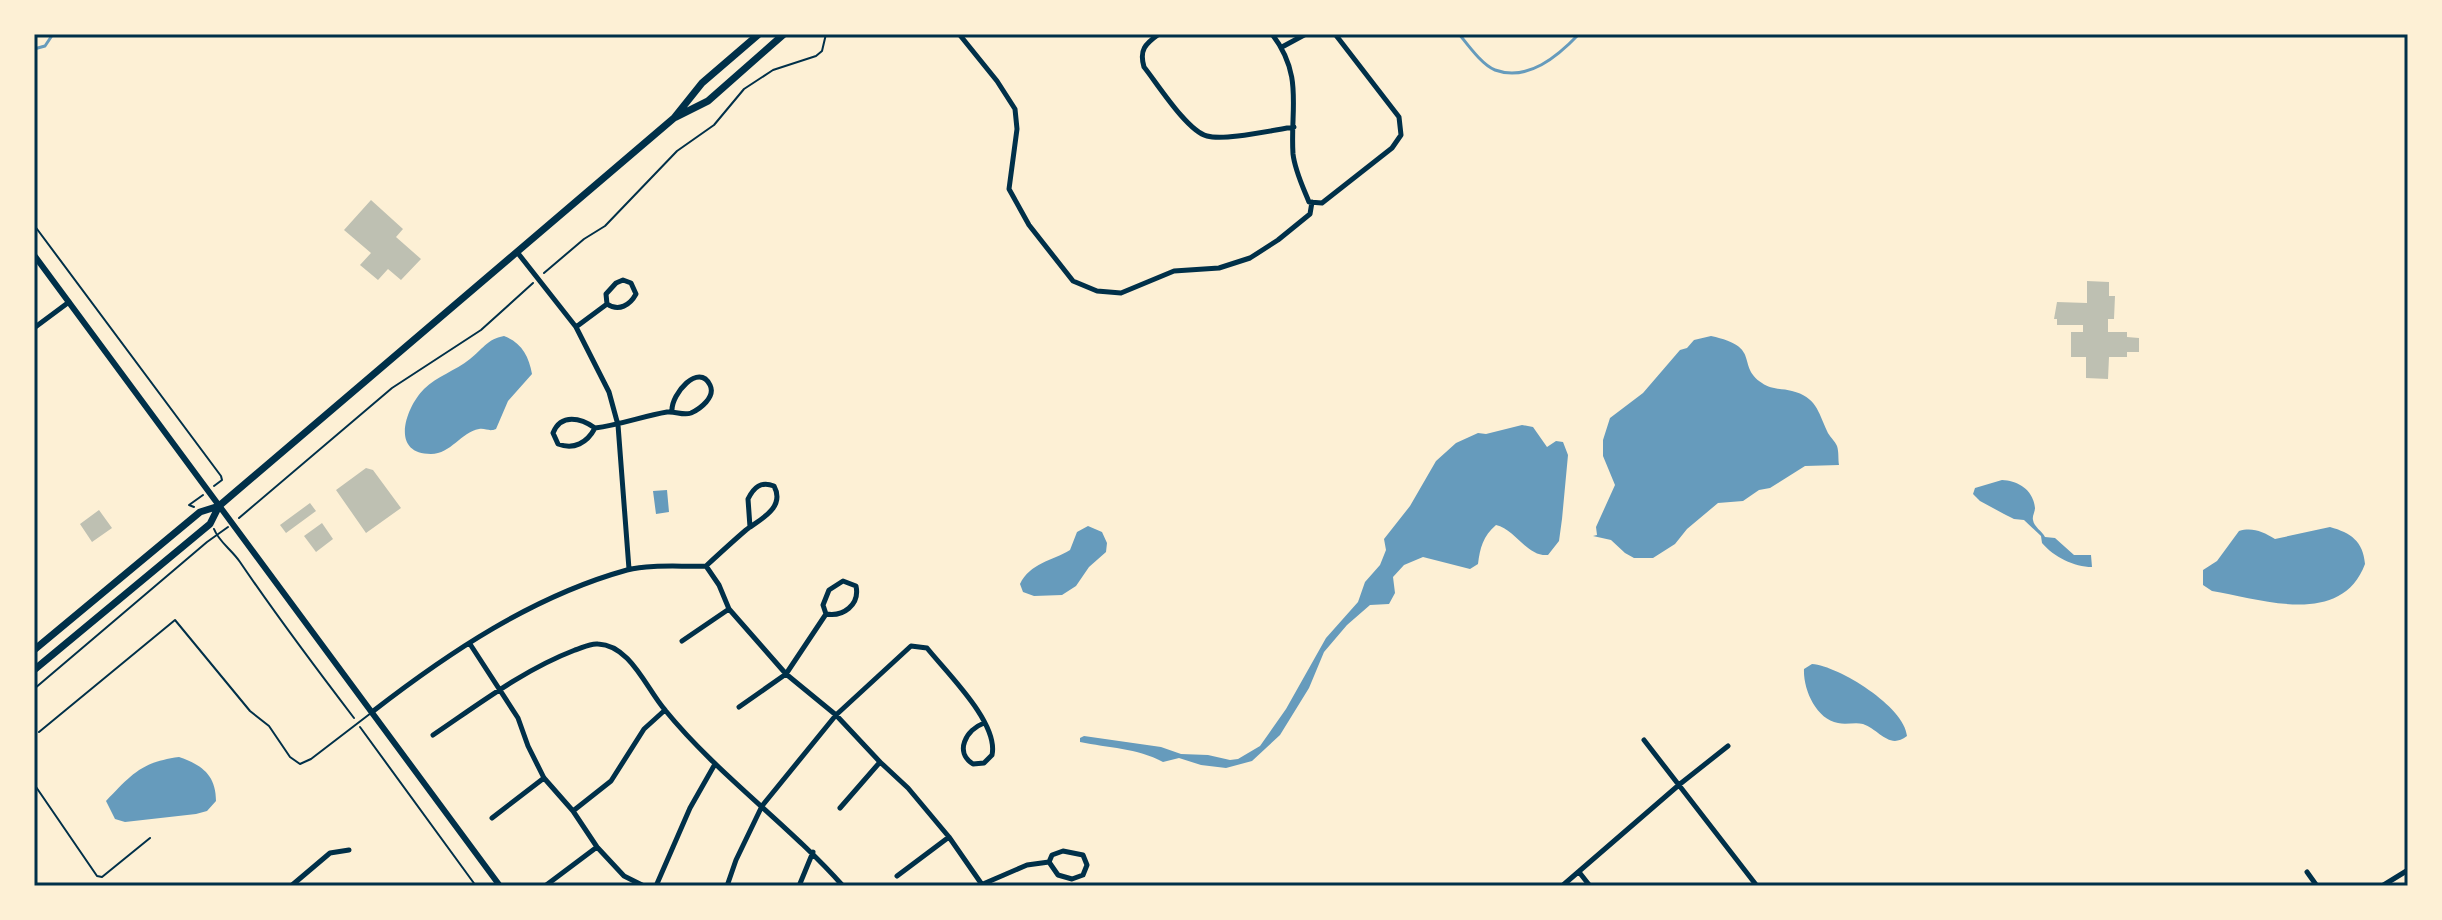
<svg xmlns="http://www.w3.org/2000/svg" width="2442" height="920" viewBox="0 0 2442 920" font-family="'Asap Condensed',sans-serif">
<style>
.water{fill:#669bbc}
.lines{fill:none;stroke-linecap:round;stroke-linejoin:round}
.stream{stroke:#669bbc;stroke-width:3}
.building{fill:#bec0b2}
.path{stroke:#003049;stroke-width:2}
.service{stroke:#003049;stroke-width:2}
.minor{stroke:#003049;stroke-width:5}
.tertiary{stroke:#003049;stroke-width:6}
.secondary{stroke:#003049;stroke-width:7}
.neatline{fill:none;stroke:#003049;stroke-width:3}
</style>
<rect width="100%" height="100%" fill="#fdf0d5"/>
<path class="water" d="M504,336C521,342 529,356 532,374L508,401L496,429C489,432 486,428 479,429C461,432 451,454 431,454C389,454 406,407 424,389C437,376 455,371 470,359C482,350 487,339 504,336Z
M1711,336C1763,347 1735,365 1762,383C1771,390 1782,388 1792,391C1816,397 1818,411 1827,431C1829,436 1835,441 1837,446C1839,452 1838,459 1839,465L1805,466L1770,488L1759,490L1743,501L1718,503L1687,529L1675,544L1653,558H1634L1625,553L1611,540L1593,536L1597,535L1596,527L1615,485L1603,456V440L1610,418L1643,393L1680,350L1687,348L1694,340Z
M1522,425L1533,427L1547,447L1556,441L1563,442L1568,455L1562,519L1559,541L1548,555C1527,557 1515,529 1496,525C1483,536 1480,548 1478,564L1470,569L1423,557L1404,565L1393,577L1395,593L1389,604L1370,605L1347,625L1324,652L1309,688L1280,735L1252,761L1226,768L1201,765L1179,758L1163,762C1137,748 1108,748 1080,742V738L1084,736L1161,747L1181,754L1208,755L1230,760L1238,759L1260,746L1286,709L1326,638L1358,602L1365,582L1380,565L1386,550L1384,539L1410,506L1436,461L1456,443L1478,433L1486,434Z
M2002,480C2018,481 2033,489 2035,508C2035,512 2032,516 2033,520C2034,527 2042,531 2045,537L2055,538L2074,555H2091L2092,567C2074,567 2054,557 2042,543L2041,536L2024,520L2014,519L2004,514L1980,501L1973,494L1975,488Z
M667,490L669,512L656,514L653,491Z
M1088,526L1102,532L1107,543L1106,552L1089,567L1076,586L1062,595L1034,596L1023,592L1020,584C1030,563 1052,561 1070,550L1077,532Z
M2330,527C2351,533 2363,541 2365,564C2341,628 2261,599 2212,591L2203,585V570L2217,561L2239,531C2253,527 2263,532 2275,539Z
M1812,664C1839,666 1905,707 1907,736C1889,750 1880,730 1863,724C1855,722 1846,725 1838,723C1816,719 1803,689 1804,669Z
M179,757C202,765 216,775 216,801L207,811L196,814L125,822L115,819L106,801C131,775 141,762 179,757Z"/>
<g class="lines">
<path class="stream" d="M1459,34C1468,45 1482,65 1495,70C1528,82 1558,56 1579,34
M34,49L45,46L53,34"/>
</g>
<path class="building" d="M371,200L403,229L396,237L421,259L401,280L388,269L378,280L360,265L371,253L344,230Z
M2087,281L2109,282V296H2115L2114,319H2108V332H2127V337L2139,338V352H2127V357H2109L2108,379L2086,378V357H2071V332H2083V325H2057V319H2054L2057,302L2087,303Z
M366,468L373,470L401,508L366,533L336,490Z
M310,503L316,511L286,533L280,525Z
M99,510L112,528L92,542L80,524Z
M322,523L333,539L316,552L304,536Z"/>
<g class="lines">
<path class="path" d="M34,225L221,476L222,480L214,486
M544,273L584,239L605,226L677,151L714,125L744,89L773,70L816,56L822,51L826,34
M194,507L189,505L203,495
M239,518L392,388L481,330L533,283
M214,529C219,542 231,549 240,562C276,615 315,667 354,718
M34,689L207,542L228,527
M360,727L476,886"/>
<path class="service" d="M39,732L175,620L250,711L269,726L290,757L300,764L311,759L371,713
M34,784L97,876L102,877L150,838"/>
<path class="minor" d="M959,34L997,81L1015,109L1017,129L1009,189L1029,225L1073,281L1097,291L1121,293L1174,271L1219,268L1250,258L1278,240L1310,214L1312,202
M1159,34C1145,44 1139,50 1144,67C1157,83 1187,131 1207,136C1225,141 1273,130 1294,127
M1272,34C1304,76 1290,108 1293,154C1295,171 1303,187 1309,202L1322,203L1392,148L1401,135L1399,117L1335,34
M1282,47L1306,34
M517,252L576,327L609,392L618,425L629,569
M623,280L631,283L636,294C630,305 619,312 607,304L606,294L616,283Z
M576,327L607,304
M34,328L69,302
M595,428C587,443 574,450 558,444L553,433C561,413 581,418 595,428C620,425 643,416 667,412C676,411 683,416 691,413C700,409 716,397 710,385C699,362 671,394 672,411
M706,566C719,554 732,542 746,530C759,520 786,508 774,486C761,481 754,487 748,499L750,527
M682,641L729,609
M470,644L518,718L528,746L544,778L573,811L597,847L624,876L644,886
M739,707L786,674L826,614L823,605L829,590L843,581L856,586C860,605 843,617 826,614
M372,712C448,653 533,596 627,570C651,564 681,567 706,566L719,585L729,609L786,674L836,715L880,762L908,788L949,837L983,886
M433,735C479,704 523,670 575,650C582,648 590,643 598,644C630,645 646,688 665,710C718,775 788,824 843,886
M1644,740L1757,886
M840,808L880,762
M573,811L611,781L644,729L665,710
M492,818L544,778
M1579,872L1590,886
M2307,872L2317,886
M897,876L949,837
M983,884L1027,865L1049,862L1052,855L1063,851L1083,855L1087,865L1083,875L1072,879L1058,875L1049,862
M291,886L330,853L349,850
M545,886L597,847
M656,886L690,808L715,764
M727,886L736,860L762,806L836,715L911,646L927,648C947,673 999,723 992,755L984,763L973,764C954,752 966,730 984,723
M799,886L813,852
M1562,886L1680,784L1728,746
M2382,886L2408,870"/>
<path class="tertiary" d="M34,255L500,886"/>
<path class="secondary" d="M676,117L708,101L784,34
M34,650L200,512L219,506L233,494L674,118L702,83L759,34
M34,670L210,524L219,506"/>
</g>
<rect width="2442" height="920" fill="none" stroke="#fdf0d5" stroke-width="72"/>
<rect x="36" y="36" width="2370" height="848" class="neatline"/>
</svg>
